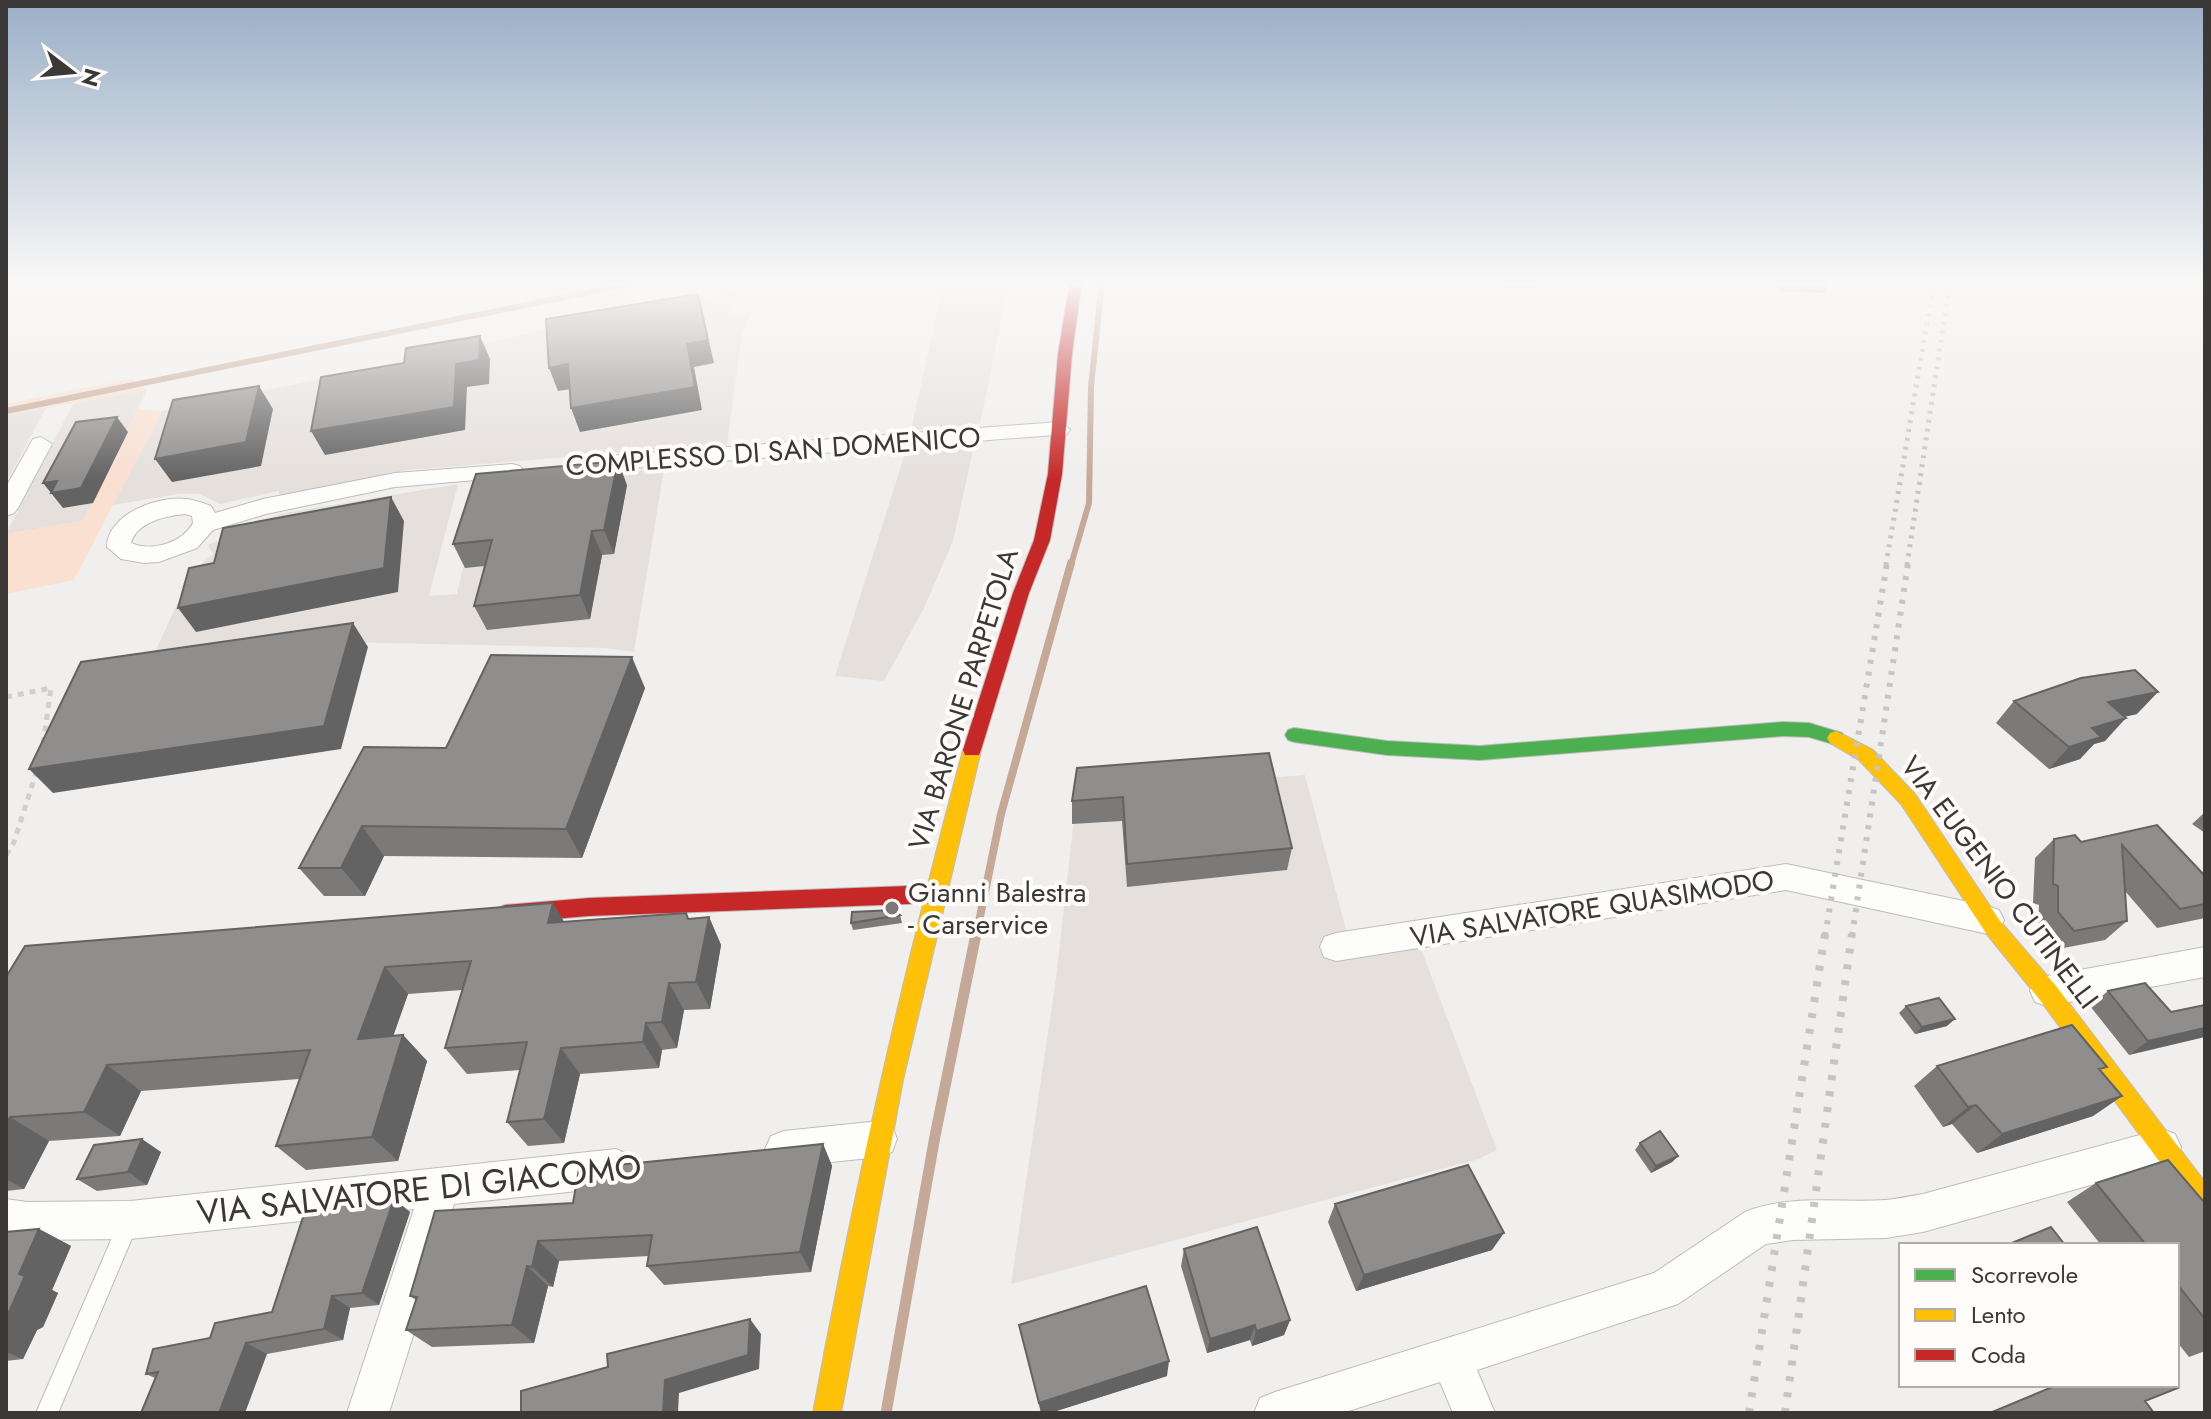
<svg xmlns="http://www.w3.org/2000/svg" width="2211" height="1419" viewBox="0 0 2211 1419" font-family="Jost,sans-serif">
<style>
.built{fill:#e6e0dc}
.green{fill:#f9e0d1}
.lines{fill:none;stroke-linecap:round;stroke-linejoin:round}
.stream-far2{stroke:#c6a896;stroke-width:6}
.stream-far1{stroke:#c6a896;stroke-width:8}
.stream{stroke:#c6a896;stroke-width:11}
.lane-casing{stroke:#bebcbb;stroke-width:2}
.street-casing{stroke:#bebcbb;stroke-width:2}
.fast-casing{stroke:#bebcbb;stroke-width:2}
.slow-casing{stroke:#bebcbb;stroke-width:2}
.jam-casing{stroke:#bebcbb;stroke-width:2}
.path{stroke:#cfcfcf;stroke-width:5;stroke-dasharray:6 6;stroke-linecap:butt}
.lane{fill:#fdfdfc;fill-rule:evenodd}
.street{fill:#fdfdfc;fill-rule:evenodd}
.fast{fill:#4caf50;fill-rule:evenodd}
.slow{fill:#ffc107;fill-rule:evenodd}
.jam{fill:#c62828;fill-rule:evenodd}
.rail-far2{stroke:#c6c5c5;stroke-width:5;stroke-dasharray:3 6;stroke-linecap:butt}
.rail-far1{stroke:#c6c5c5;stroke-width:6;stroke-dasharray:4 8;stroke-linecap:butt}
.rail{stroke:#c6c5c5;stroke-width:8;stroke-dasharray:5 11;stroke-linecap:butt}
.wall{fill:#7b7a79}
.shaded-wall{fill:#646363}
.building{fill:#8f8e8d;stroke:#646363;stroke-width:2}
.poi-dot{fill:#7a7978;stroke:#fffcfa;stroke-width:3}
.labels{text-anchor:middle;stroke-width:8;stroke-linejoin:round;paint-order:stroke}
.street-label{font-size:28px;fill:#3a3938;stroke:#fffcfa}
.poi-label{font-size:28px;fill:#3a3938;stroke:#fffcfa;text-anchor:start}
.near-street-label{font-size:34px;fill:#3a3938;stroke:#fffcfa}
</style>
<rect width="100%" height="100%" fill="#f1efee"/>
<path class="built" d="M944,281H977L1007,291L980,424L911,430Z
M738,292L729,316L751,312L742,334L727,444L407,470L279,496V491L220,504L200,494H179L113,505L162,411L415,360L603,316Z
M147,390L83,521L6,534L74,402Z
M47,406L6,483V415Z
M974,446L953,541L924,608L884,681L835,676L906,450Z
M664,469L634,652L605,648L295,641L146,671L192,572L213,554L208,545L279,514L458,484L429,596L457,594L483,482Z
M1305,775L1347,933L1412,925L1497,1150L1479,1159L1011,1284L1056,978L1077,792Z"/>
<path class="green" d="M132,378L147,390L6,415V404Z
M137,409L162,411L74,580L6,594V534L83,521Z"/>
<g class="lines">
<path class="stream-far2" d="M6,411L644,281
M1071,565L1089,503L1091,387L1102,281"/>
<path class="stream-far1" d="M976,936L1001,814L1071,563"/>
<path class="stream" d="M886,1413L935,1136L976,934"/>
<g class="lane-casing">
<path id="lane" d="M128,1214L135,1217L138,1224L58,1413H36L121,1217Z"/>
</g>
<g class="street-casing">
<path id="street" d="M1059,422L1070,429L1067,434L581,472L573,470L570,465L573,460L581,458Z
M41,437L52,444L18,508L14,513L6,516V487L33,439Z
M512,464L520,466L524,471L520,476L395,487L266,514L213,530L197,548L159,562L144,563L121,559L107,547C107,514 159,495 187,499C195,500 203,503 211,506L215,513L263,499L395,473ZM185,514L192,516L193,523C182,543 152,552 131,543C137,522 165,516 185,514Z
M1786,864L1988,906L1999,910L2004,920L1999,930L1988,934L1786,890L1336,961L1324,957L1320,947L1324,937L1336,933Z
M2205,947V977L2047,1006L2035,1002L2030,991L2035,980L2047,976Z
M879,1121L892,1126L897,1139L892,1152L879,1157L784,1167L771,1162L765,1149L771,1136L784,1131Z
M2162,1129L2175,1134L2181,1147L2175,1160L2162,1165L1923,1232L1886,1238L1793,1240L1766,1244L1678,1304L1477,1370L1495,1413H1453L1440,1382L1342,1413H1254L1260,1398L1275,1392L1654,1273L1745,1212C1789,1194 1839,1203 1885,1200C1898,1199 1910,1196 1923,1194Z
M616,1149L629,1155L635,1168L629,1181L616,1187L454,1204L389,1413H347L414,1209L130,1239L27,1240L6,1237V1199L27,1202L130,1201Z"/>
</g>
<g class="fast-casing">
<path id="fast" d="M1783,722L1809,723L1842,733L1845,738L1842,743L1836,745L1809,737L1783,736L1480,760L1387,755L1294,742L1288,740L1285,735L1288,730L1294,728L1387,741L1480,746Z"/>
</g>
<g class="slow-casing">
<path id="slow" d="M1836,731L1873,750L1915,794L2000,921L2056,986L2205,1182V1214L2196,1211L2040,1000L1986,933L1901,804L1859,760L1830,743L1827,738L1830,733Z
M972,743L979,745L981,750L903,1080L841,1413H813C854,1190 904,969 963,750L965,745Z"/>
</g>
<g class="jam-casing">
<path id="jam" d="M1070,281H1082L1072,354L1062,474L1050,540L1029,593L981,750L979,755H965L963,750L1013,593L1034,540L1048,474L1058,354Z
M934,885L941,888L944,894L941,900L934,903L589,916L505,923L498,920L495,914L498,908L505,905L589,898Z"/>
</g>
<path class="path" d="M6,697L51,688L43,744
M6,855L14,842L37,770"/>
<use href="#lane" class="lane"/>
<use href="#street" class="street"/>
<use href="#fast" class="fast"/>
<use href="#slow" class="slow"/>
<use href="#jam" class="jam"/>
<path class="rail-far2" d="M1886,565L1934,281
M1907,565L1950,281"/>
<path class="rail-far1" d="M1825,936L1887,563
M1852,936L1908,563"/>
<path class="rail" d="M1749,1413L1825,934
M1785,1413L1852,934"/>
</g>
<path class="wall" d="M1503,281H1536L1534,288H1506Z
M1775,281H1829L1824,293L1780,291Z
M627,485L614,554L602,555L590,619L487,630L474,606L485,566L465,568L453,544Z
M645,688L582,858L384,856L365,896H324L299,868L446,748Z
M2014,701L2137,714L2124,717L2105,741L2094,744L2080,759L2049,769L1996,723Z
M1077,768L1292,848L1287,870L1127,887L1122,821L1072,824V801Z
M2205,812V833L2192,824Z
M2157,825L2205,876V918L2157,928L2125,891L2127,921L2105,940L2053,950L2038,931L2039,905L2033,903L2035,858L2054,839L2081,842Z
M553,903L564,922L686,913L689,919L709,917L721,945L710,1009L684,1010L677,1048L662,1050L659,1068L580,1074L564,1143L528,1146L507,1122L520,1070L467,1074L445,1048L462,990L408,994L393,1036L403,1035L427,1061L398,1161L306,1170L276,1146L299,1079L141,1091L120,1136L49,1141L24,1189L6,1191V977Z
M900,915L902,923L853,930L851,923Z
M2108,991L2171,1012L2205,1005L2129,1055L2090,1006Z
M1906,1006L1947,1026L1915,1034L1899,1013Z
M1937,1066L2100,1072L2122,1096L2093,1116L1977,1153L1952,1124L1943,1127L1914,1086Z
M1640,1143L1678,1156L1672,1162L1651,1173L1635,1150Z
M823,1144L832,1166L811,1272L664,1285L647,1266L649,1256L559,1261L553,1287L548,1286L534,1343L432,1347L406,1330L416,1300L410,1296L573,1203Z
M161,1152L147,1185L97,1191L77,1179Z
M2096,1183L2205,1203V1351L2189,1357L2177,1342V1245H2101L2067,1202Z
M394,1199L410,1212L379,1305L350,1308L343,1340L267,1354L155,1378L146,1374L210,1338L272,1312Z
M1335,1204L1492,1250L1356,1291L1328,1222Z
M39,1229L71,1246L52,1290L58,1293L43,1327L37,1330L23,1359L6,1361V1232Z
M1184,1249L1290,1320L1284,1335L1252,1346L1250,1340L1207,1353L1181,1266Z
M1019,1325L1167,1376L1050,1413H1041Z"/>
<path class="shaded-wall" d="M698,294L714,363L694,367L702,410L580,432L571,408L687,344Z
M480,336L490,359L489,384L467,387L465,430L325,455L311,431L456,364Z
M568,364L577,388L558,391L549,368Z
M259,386L273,409L261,466L172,482L155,459Z
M117,417L128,432L93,503L63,508L43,483Z
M618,461L627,485L614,554L604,530Z
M391,497L404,521L398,592L196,632L178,608Z
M592,531L602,555L590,619L580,595Z
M353,623L368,647L341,749L53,793L29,769Z
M632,657L645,688L582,858L566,829Z
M2158,692L2137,714L2087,724L2108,702Z
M2126,718L2105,741L2094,744L2080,759L2049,769L2069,747L2092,728Z
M362,826L384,856L365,896L341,868Z
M553,903L570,932L548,923Z
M709,917L721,945L710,1009L696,982Z
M385,967L408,994L383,1065L358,1039Z
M669,983L684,1010L677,1048L662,1022Z
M1955,1019L1947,1026L1915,1034L1922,1027Z
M646,1023L662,1050L659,1068L643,1042Z
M2205,1028V1037L2129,1055L2148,1041Z
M403,1035L427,1061L398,1161L372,1137Z
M561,1048L580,1074L564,1143L544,1119Z
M107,1065L141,1091L120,1136L84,1112Z
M2122,1096L2093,1116L1977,1153L2002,1134Z
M1976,1105L1952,1124L1943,1127L1968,1107Z
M10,1117L49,1141L24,1189L6,1179V1124Z
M142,1139L161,1152L147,1185L128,1172Z
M823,1144L832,1166L811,1272L800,1252Z
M1678,1156L1672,1162L1651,1173L1656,1166Z
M394,1199L410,1212L379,1305L362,1293Z
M39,1229L71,1246L52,1290L58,1293L43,1327L37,1330L23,1359L6,1352V1313L19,1274Z
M1504,1233L1492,1250L1356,1291L1364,1275Z
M538,1241L559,1261L553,1287L532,1267Z
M527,1266L548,1286L534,1343L512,1325Z
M332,1296L350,1308L343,1340L324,1329Z
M750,1319L761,1334L759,1369L679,1393L678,1413H663L665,1380Z
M1290,1320L1284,1335L1252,1346L1256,1331Z
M1255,1325L1250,1340L1207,1353L1210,1339Z
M246,1343L267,1354L245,1413H219Z
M1169,1361L1167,1376L1050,1413H1041L1039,1403Z"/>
<path class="building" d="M698,294L708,340L687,344L695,387L571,408L568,364L549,368L546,319Z
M480,336L479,360L456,364L454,407L311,431L321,377L404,363L406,348Z
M259,386L246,442L155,459L173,400Z
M117,417L81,488L51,493L57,481L43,483L76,422Z
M618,461L604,530L592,531L580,595L474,606L492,540L453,544L476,474Z
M391,497L384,568L178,608L189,568L214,563L223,528Z
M353,623L324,726L29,769L81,662Z
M491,655L632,657L566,829L362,826L341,868H299L364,747L446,748Z
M2135,670L2158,692L2108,702L2126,718L2092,728L2101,737L2069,747L2014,701L2081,678Z
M1269,753L1292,848L1127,864L1123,797L1072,801L1077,768Z
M2157,825L2205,876V904L2180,909L2122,845L2127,921L2074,931L2058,912V886L2053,884L2054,839L2075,835L2081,842Z
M553,903L548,923L686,913L688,919L709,917L696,982L669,983L662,1022L646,1023L643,1042L561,1048L544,1119L507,1122L527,1042L445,1048L471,961L385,967L358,1039L403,1035L372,1137L276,1146L310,1050L107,1065L84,1112L10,1117L6,1124V977L25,946Z
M894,910L900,915L851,923L852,912Z
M2145,983L2171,1012L2205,1005V1028L2148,1041L2108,991Z
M1939,998L1955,1019L1922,1027L1906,1006Z
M2072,1025L2107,1067L2099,1069L2122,1096L2002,1134L1976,1105L1968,1107L1937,1066Z
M1660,1131L1678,1156L1656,1166L1640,1143Z
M142,1139L128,1172L77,1179L94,1145Z
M823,1144L800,1252L647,1266L652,1235L538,1241L532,1267L527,1266L512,1325L406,1330L417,1297L410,1296L435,1211L573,1203L579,1169Z
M2168,1160L2205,1203V1319L2177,1284V1245H2146L2096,1183Z
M1468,1165L1504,1233L1364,1275L1335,1204Z
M394,1199L362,1293L332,1296L324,1329L246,1343L219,1413H141L158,1372L146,1374L153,1349L210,1338L215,1323L272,1312L306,1208Z
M1257,1227L1290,1320L1256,1331L1255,1325L1210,1339L1184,1249Z
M2051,1227L2065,1245H2007Z
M39,1229L19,1274L25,1276L9,1312L6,1313V1232Z
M1146,1286L1169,1361L1039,1403L1019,1325Z
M750,1319L748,1355L665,1380L663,1413H521V1391L608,1367L607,1354Z
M2057,1385H2175L2178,1388L2145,1401L2154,1413H1990Z"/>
<linearGradient id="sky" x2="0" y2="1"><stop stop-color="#9aafc7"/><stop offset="0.59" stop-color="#f9f8f7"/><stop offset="1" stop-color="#f9f8f7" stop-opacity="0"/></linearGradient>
<rect width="2211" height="480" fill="url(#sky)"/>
<circle class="poi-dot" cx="892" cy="908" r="8"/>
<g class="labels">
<g class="street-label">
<text transform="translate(773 451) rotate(-4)" y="10">COMPLESSO DI SAN DOMENICO</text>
<text transform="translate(963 699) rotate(-73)" y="10">VIA BARONE PARPETOLA</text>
<text transform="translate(2000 882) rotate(53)" y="10">VIA EUGENIO CUTINELLI</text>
<text transform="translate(1592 908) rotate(-9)" y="10">VIA SALVATORE QUASIMODO</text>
</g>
<g class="poi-label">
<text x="908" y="902">Gianni Balestra<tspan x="908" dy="32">- Carservice</tspan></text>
</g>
<g class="near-street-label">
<text transform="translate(419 1189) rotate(-6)" y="12">VIA SALVATORE DI GIACOMO</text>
</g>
</g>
<rect width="2211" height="1419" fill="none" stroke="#3a3938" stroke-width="16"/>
<rect x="1899" y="1243" width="280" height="144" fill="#fffcfa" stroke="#b0aeac" stroke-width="2"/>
<rect x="1915" y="1269" width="40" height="12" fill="#4caf50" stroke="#b0aeac" stroke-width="2"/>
<text x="1971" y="1283" font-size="24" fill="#3a3938">Scorrevole</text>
<rect x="1915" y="1309" width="40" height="12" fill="#ffc107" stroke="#b0aeac" stroke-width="2"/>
<text x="1971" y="1323" font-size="24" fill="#3a3938">Lento</text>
<rect x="1915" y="1349" width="40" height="12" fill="#c62828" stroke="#b0aeac" stroke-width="2"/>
<text x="1971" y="1363" font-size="24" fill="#3a3938">Coda</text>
<g transform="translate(72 72) rotate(106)" stroke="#fffcfa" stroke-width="6" paint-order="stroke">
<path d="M0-6L14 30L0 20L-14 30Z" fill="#3a3938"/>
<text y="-12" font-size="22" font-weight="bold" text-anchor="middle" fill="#3a3938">N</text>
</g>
</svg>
